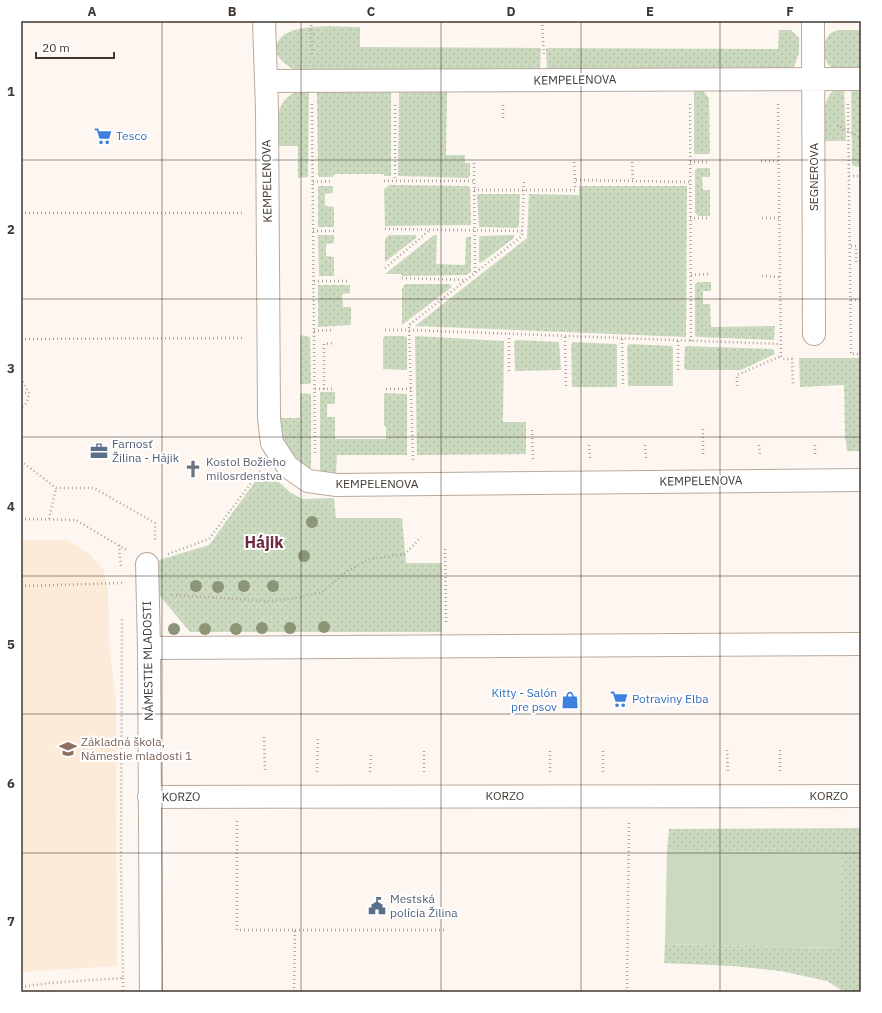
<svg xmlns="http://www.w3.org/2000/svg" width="882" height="1013" viewBox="0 0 882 1013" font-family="'IBM Plex Sans',sans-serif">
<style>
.education{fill:#fcebd9}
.grass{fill:url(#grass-dots)}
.garden{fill:#cbdabf}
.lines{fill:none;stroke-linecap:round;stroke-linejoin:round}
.minor-casing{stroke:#bbaa9c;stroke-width:24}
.path{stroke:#ada6a0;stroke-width:2.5;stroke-dasharray:1 3;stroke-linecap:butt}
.minor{stroke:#fff;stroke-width:22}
.tree{fill:#8c9576}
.grid{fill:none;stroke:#3f3832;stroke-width:1;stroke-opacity:0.55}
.labels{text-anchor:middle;stroke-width:4;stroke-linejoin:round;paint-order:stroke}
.street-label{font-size:12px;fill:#3f3832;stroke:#fff}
.shop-label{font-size:12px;fill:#366cbe;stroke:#fff;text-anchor:start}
.service-label{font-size:12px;fill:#4e5e75;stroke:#fff;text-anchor:start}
.worship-label{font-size:12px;fill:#5b616d;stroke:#fff;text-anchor:start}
.education-label{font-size:12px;fill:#785e54;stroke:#fff;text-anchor:start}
.district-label{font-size:16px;font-weight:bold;fill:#6d2840;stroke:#fff}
.neatline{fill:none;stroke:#3f3832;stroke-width:1.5}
.grid-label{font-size:13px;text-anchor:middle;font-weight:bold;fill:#3f3832}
</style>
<defs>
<pattern id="grass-dots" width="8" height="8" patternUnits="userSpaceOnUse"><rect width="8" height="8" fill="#cbdabf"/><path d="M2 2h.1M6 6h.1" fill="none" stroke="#afbca5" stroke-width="1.8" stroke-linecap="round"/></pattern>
</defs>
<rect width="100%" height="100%" fill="#fef6f0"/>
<path class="education" d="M21,540H68L88,553L103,569L108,588L109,643L116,702L117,966L21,972Z"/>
<path class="grass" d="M360,27V47L541,48L540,72L297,71C289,67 275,59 276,47C281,20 339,27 360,27Z
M779,30H791L799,38V53L794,67L783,71L547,72L546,48L778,49Z
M839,30H861V72C851,72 840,73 831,67C822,61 823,43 828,36C831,32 835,31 839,30Z
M851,86H861V168L852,165Z
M838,87H844L846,141H825C825,122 819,98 838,87Z
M694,88L702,89L709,98L710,154H694Z
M297,92H309L308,177L298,178V146H279C278,126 273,100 297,92Z
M317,92H391V176H384V174H334L333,177H319L318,175Z
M399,92H447L446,155H465V163H470V176L468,178L398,176Z
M698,168H710V177H702L703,190H710V216H698L695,213V170Z
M389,185L468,186L470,187L471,225L385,226L384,189Z
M318,186H333V193L325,194V206L334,207V227H318Z
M579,186H687L686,337L415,326L527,238L529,194L579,195Z
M477,194H520L519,226L517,228L479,227Z
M318,235H334V243L326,244V256L334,257V276H319Z
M389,235H416V238L385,262V239Z
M434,235H437L436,264L465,265L466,237H471V272L466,275L402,276L401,274H385Z
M514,235V238L481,263L479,262V237L480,236Z
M698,282H711V291H703V304H710L711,327L775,326L774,340L697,337L695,336V284Z
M405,284H450L452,287L402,325V289Z
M318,285H350V293L342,294L343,307H351V325L318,327Z
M300,335L310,337L311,382L309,384H300Z
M385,336H404L407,337V370L383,369V338Z
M415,336L504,341L503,422H526V454L417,455Z
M517,340L559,342L561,370L515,371L514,341Z
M573,342L616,344L617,345V387H572L571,344Z
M629,344L672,346L673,348V386H628L627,346Z
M685,346L773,349L775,354L741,370H686L684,368Z
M799,358H861V451H847L845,436L844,385L800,387Z
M320,392H335V404H327V417H335V439H386V426H384V394L386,393L407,394V455H337L336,474L320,472Z
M300,393L311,394V469C292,457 281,441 280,418H300Z
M267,471L290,492L302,499L334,498L336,518H402L406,563H442V632H190L158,594L159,560L209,545L257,479Z
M861,828V992H844L827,981L780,971L733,966L664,963L665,944L839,948L842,853L667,850L669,829Z"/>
<path class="garden" d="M667,850L842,853L840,948L665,944Z"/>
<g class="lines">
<g class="minor-casing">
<path id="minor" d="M264,21L267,110L269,418L272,443L288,467L308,481L337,485L861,480
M813,21L814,334
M266,81L861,79
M147,564L149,648L151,992
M149,648L861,644
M149,797L861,796"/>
</g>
<path class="path" d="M311,21L312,57
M542,21L544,56
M312,104L315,455
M690,104L691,341
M778,104L781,356L783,359H792L793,386
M848,104L851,354H859
M395,105V181
M503,105V121
M837,125L861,138
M761,161H779
M574,162L575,180
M632,162L633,181
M690,162H710
M474,163L475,273
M849,176H861
M384,181H474
M313,182L333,181
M474,190H575V180L690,182
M21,213H243
M690,218H710
M762,218H779
M385,229L522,231
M313,231H334
M851,246H856V262H861
M385,268L430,230
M691,275L711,274
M762,276L780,277
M402,278L465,280
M314,281H350
M851,300H861
M385,330H409L780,344
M314,331L334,330
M565,337L566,387
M21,339L245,338
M622,339L623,387
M678,370V341
M509,371V335
M21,378L29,393L27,402L21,408
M737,386V375L781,356
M315,389H335
M324,389V344L334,343
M386,389H411
M21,393H29
M703,429V456
M532,430L533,459
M589,445L590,459
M645,445L646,459
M759,445L760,456
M815,445V456
M413,460L409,325L522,236L524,180
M21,461L56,488H94L155,523V542
M21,519L76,520L128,551
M49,519L56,488
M119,545L121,568
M445,549L446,622
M168,554L209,539L260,471
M21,586L122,583
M172,595L268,601L296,598L322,592L349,570L370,559L405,554L421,537
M264,737L265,772
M727,750L728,772
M780,750V771
M424,751V773
M550,751V772
M603,751V772
M317,772L318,736
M370,772L371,752
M237,821V930H295L294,992
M295,930H447
M123,978V992
M21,987L49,983L123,978L121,864L122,619
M627,992L629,821"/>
<use href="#minor" class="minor"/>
</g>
<g class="tree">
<circle cx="312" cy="522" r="6"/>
<circle cx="304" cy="556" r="6"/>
<circle cx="196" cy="586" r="6"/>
<circle cx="244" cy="586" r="6"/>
<circle cx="273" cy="586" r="6"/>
<circle cx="218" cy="587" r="6"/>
<circle cx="324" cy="627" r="6"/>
<circle cx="262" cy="628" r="6"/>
<circle cx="290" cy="628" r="6"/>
<circle cx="174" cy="629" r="6"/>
<circle cx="205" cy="629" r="6"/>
<circle cx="236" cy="629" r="6"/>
</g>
<path class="grid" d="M162,21V992M301,21V992M441,21V992M581,21V992M720,21V992M21,160H861M21,299H861M21,437H861M21,576H861M21,714H861M21,853H861"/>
<defs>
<g id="supermarket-bare" transform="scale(1.38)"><path d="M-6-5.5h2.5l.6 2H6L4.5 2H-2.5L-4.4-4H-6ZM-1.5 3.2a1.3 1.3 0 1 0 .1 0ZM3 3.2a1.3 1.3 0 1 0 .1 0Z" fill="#3f7fe0" stroke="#fff" stroke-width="2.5" paint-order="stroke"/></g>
<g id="office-bare" transform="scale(1.38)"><path d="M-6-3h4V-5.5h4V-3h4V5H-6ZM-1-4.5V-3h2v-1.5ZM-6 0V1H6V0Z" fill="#5c6f8a" stroke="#fff" stroke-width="2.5" paint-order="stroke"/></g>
<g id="church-bare" transform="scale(1.38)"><path d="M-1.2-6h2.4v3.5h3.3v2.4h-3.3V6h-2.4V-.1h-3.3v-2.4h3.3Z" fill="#6b7280" stroke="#fff" stroke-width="2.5" paint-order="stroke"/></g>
<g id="shop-bare" transform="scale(1.38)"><path d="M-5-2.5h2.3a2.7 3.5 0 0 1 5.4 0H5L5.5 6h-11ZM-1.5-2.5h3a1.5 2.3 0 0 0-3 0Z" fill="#3f7fe0" stroke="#fff" stroke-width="2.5" paint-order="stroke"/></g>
<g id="school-bare" transform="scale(1.38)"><path d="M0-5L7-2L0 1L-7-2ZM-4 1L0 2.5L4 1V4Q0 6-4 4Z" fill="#8d6e63" stroke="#fff" stroke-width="2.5" paint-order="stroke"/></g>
<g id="civic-bare" transform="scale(1.38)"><path d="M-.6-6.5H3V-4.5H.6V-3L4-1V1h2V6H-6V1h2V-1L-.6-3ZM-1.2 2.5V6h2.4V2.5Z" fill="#5c6f8a" stroke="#fff" stroke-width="2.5" paint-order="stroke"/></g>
</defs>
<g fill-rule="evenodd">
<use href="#supermarket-bare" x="103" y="136"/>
<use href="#office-bare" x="99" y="451"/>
<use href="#church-bare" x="193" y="469"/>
<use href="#supermarket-bare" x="619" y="699"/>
<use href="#shop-bare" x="570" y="700"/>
<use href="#school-bare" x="68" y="749"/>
<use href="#civic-bare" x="377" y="906"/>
</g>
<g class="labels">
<g class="street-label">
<text transform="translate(575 80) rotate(-1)" y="4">KEMPELENOVA</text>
<text transform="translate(814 177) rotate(-90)" y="4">SEGNEROVA</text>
<text transform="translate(267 181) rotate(-91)" y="4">KEMPELENOVA</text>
<text transform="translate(701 481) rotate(-1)" y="4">KEMPELENOVA</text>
<text x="377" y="488">KEMPELENOVA</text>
<text transform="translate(148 661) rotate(-91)" y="4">NÁMESTIE MLADOSTI</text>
<text x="505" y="800">KORZO</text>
<text x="829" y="800">KORZO</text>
<text transform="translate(181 797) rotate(-1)" y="4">KORZO</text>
</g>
<g class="shop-label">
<text x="116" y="140">Tesco</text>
<text x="557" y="697" text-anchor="end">Kitty - Salón<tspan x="557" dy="14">pre psov</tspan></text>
<text x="632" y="703">Potraviny Elba</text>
</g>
<g class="service-label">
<text x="112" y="448">Farnosť<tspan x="112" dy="14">Žilina - Hájik</tspan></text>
<text x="390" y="903">Mestská<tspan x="390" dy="14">polícia Žilina</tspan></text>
</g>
<g class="worship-label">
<text x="206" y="466">Kostol Božieho<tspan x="206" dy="14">milosrdenstva</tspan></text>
</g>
<g class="education-label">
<text x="81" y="746">Základná škola,<tspan x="81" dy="14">Námestie mladosti 1</tspan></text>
</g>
<g class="district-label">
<text x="264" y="548">Hájik</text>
</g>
</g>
<rect width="882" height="1013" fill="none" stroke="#ffffff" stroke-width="44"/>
<path d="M36 52v6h78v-6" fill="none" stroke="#3f3832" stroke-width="2"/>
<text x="42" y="52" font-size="12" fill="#3f3832" stroke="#ffffff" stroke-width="3" paint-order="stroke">20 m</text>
<rect x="22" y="22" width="838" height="969" class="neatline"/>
<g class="grid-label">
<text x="92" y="16">A</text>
<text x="232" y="16">B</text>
<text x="371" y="16">C</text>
<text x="511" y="16">D</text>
<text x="650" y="16">E</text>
<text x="790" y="16">F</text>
<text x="11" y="96">1</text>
<text x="11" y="234">2</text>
<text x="11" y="373">3</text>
<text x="11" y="511">4</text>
<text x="11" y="649">5</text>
<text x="11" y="788">6</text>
<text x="11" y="926">7</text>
</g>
</svg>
